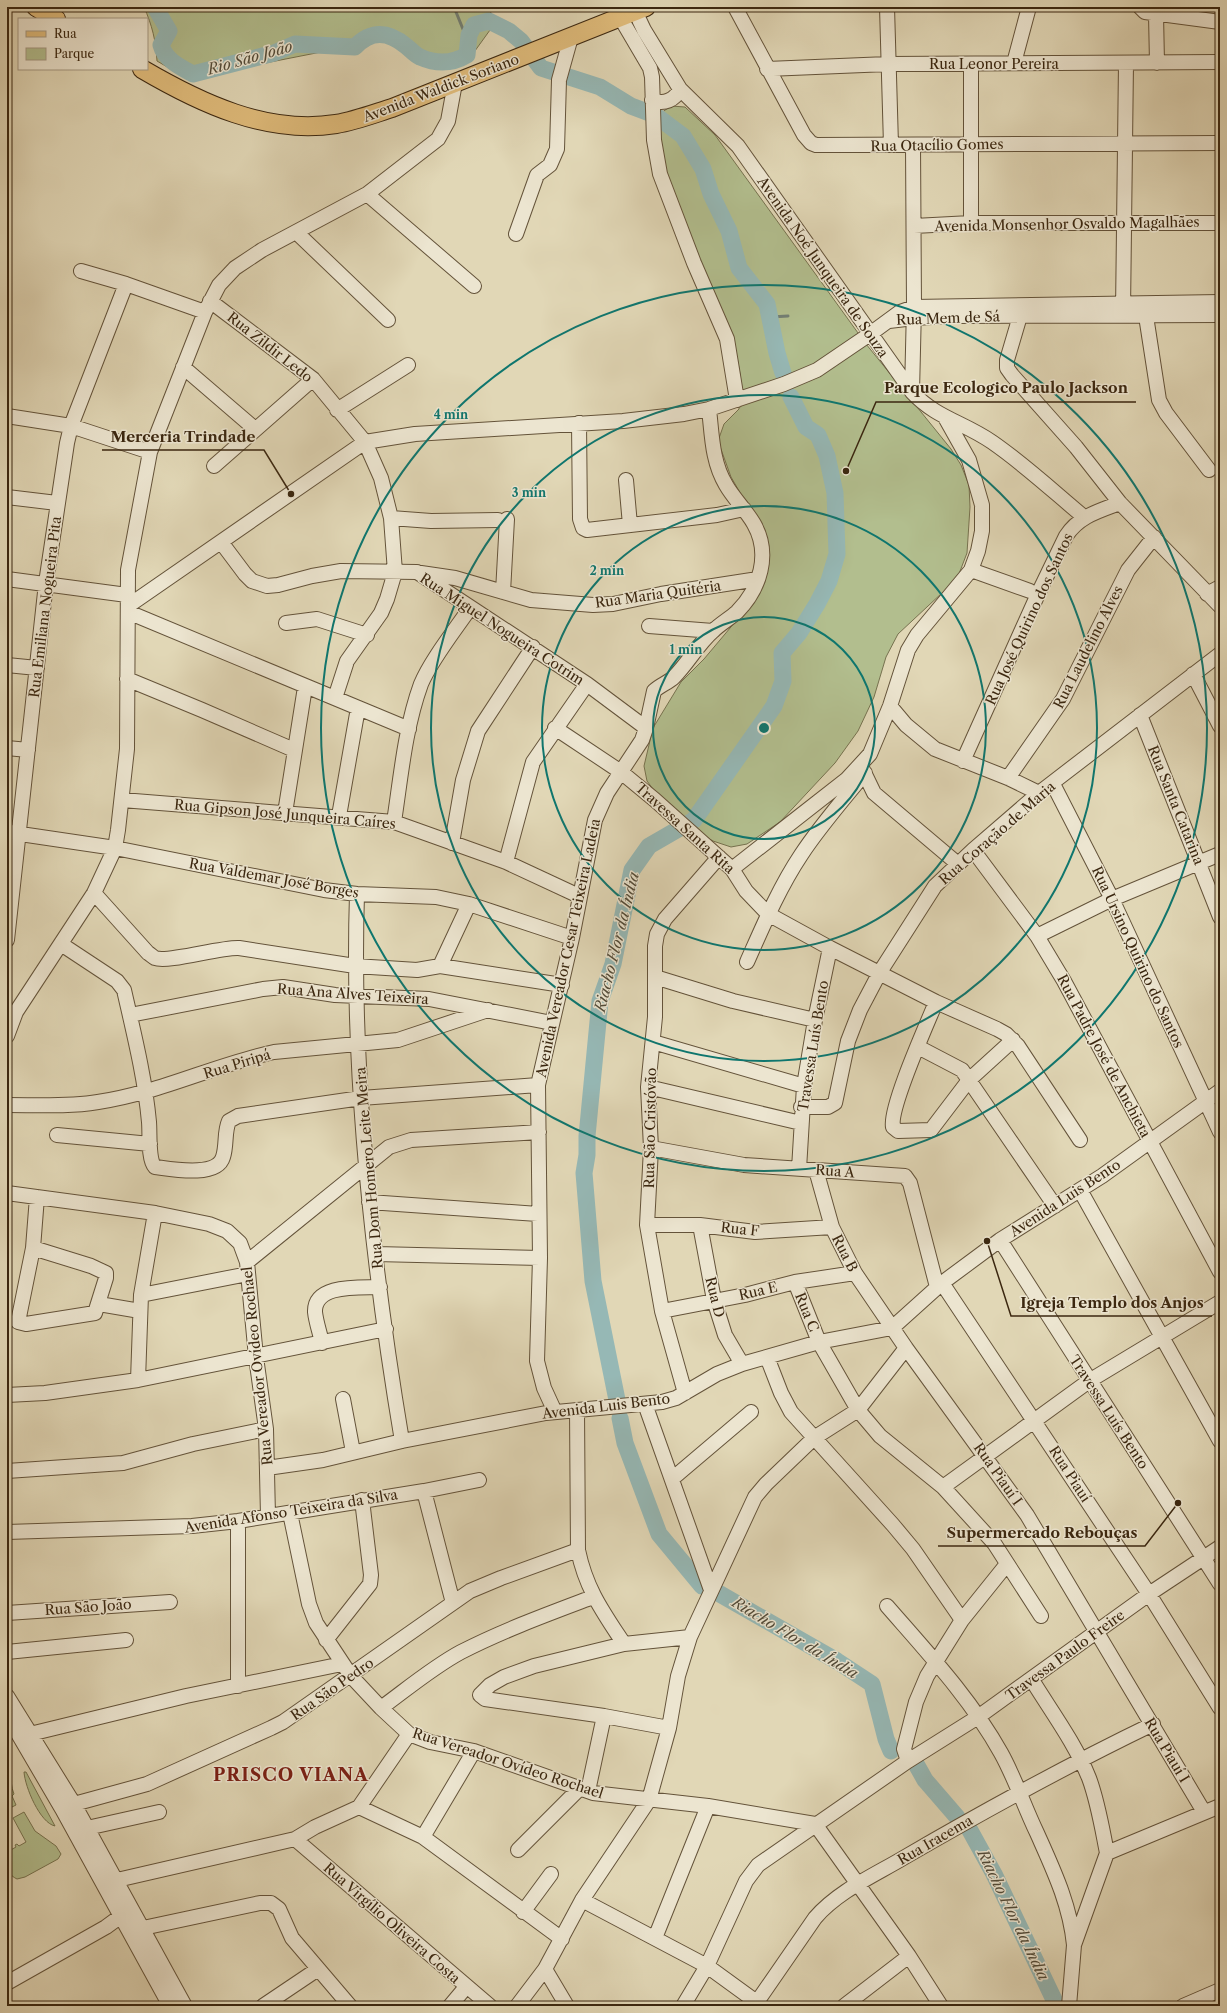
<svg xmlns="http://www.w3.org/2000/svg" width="1227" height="2013" viewBox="0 0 1227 2013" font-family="'Libre Caslon Text',serif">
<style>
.green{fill:#b2be8e;stroke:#76724f}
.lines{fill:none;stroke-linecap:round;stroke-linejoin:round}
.stream{stroke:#727e73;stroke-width:3}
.river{stroke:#96b8b5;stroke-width:17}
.minor-casing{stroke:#64533a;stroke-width:16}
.major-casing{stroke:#3b2710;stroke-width:20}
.minor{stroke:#ece5d0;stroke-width:14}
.major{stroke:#e0bc7b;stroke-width:18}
.ring{fill:none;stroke:#0f766e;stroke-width:2}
.labels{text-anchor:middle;stroke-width:3;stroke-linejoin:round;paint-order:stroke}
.street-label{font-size:14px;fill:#3b2710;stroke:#ece5d0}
.water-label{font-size:15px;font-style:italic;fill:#524b39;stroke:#ece5d0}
.district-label{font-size:18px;font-weight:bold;letter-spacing:1px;fill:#7a1f14;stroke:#ece5d0}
.centre{fill:#0f766e;stroke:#ece5d0;stroke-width:2}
.ring-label{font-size:12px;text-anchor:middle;font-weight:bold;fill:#0f766e;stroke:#ece5d0;stroke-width:3;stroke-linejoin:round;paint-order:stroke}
.leader{fill:none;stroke:#3b2710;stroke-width:1.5}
.callout-dot{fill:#3b2710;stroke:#ece5d0;stroke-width:1.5}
.callout-label{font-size:15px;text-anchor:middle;font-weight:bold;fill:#3b2710;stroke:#ece5d0;stroke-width:3;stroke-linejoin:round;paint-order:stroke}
</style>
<rect width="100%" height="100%" fill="#e1d7b6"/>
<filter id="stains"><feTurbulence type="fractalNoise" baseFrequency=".005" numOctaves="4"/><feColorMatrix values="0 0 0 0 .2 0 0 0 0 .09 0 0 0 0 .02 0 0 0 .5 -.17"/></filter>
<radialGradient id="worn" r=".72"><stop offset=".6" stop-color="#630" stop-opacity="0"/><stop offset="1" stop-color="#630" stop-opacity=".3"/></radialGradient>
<path class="green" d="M144,7H488L492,15L490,30L472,55L459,62L444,63L419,57L402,51L387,42H372L240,68L204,77L181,75L157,61C156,41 152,25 144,7Z
M671,106L685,107L715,135L866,344L951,449L961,465L969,485L970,507L967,553L957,579L898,634L886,657L874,697L858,731L835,763L780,822L747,844L731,847L713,841L698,832L656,793L647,781L644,766L653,728L681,682L704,659L741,615L766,570L742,496L731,477L718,441L724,424L739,409L740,374L737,357L666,173L657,119L661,113Z
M7,1753C14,1762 8,1780 14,1794L12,1796L16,1805L8,1809Z
M24,1772H26L55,1826C40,1823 25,1787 24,1772Z
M24,1812L35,1831L56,1846L61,1854L58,1859L25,1877L17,1879C4,1873 7,1860 7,1848L9,1851L16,1847L15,1845L17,1844L19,1846L26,1842L13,1818Z"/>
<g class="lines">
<path class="stream" d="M454,7L469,44
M771,317L788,316"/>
<path class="river" d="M155,7L169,31L161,45C165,60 180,67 193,74L274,53L295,44L355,47C371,30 388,31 406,46C410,49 415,55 420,57C436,64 452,64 467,55L469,35L474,25L489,21L509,31L521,41L541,68L600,87L631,106L655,115L683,136L703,169L711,194L729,231L739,268L767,304L777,353L783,373
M617,1400L593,1281L584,1173L587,1155V1136L600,1001L613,964L632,870L649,846L694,820L774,706L783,681L782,653L799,633L817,604L829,581L837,554L835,493L827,456L818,435L806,427L791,397
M620,1418L625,1443L659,1534L702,1586
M720,1594L837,1661L872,1684L886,1739L891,1751
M916,1764L925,1780L957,1817
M967,1825L994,1874L1057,2006"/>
<g class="minor-casing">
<path id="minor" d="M735,7L804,135L811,143L816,145L1220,143
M887,7L891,145
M1140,7L1145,12L1220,22
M635,11L644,30L680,89L738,146L912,392C936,418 963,422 992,442C1024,464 1054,492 1084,517
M1156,14L1157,63
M620,17L650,68L652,77L654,140L660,174L694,263L727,339L737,400
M1014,63L1029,7
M767,69L888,64L1220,62
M652,100C664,105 675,100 680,89
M367,194L474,286
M971,223V64
M914,226L971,223H1220
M296,232L388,320
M516,234L537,175L550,165L557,149L559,80L571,37
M81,271L126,284L205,312
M210,301L313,379L365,442L381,478L391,518L395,572L387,599L381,613L347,661L335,698
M1123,311L1126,63
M1020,316L1007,360V368L1012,375L1076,447L1120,503L1220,606
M1146,316L1159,400L1166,413L1209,470
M889,321L914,318L950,316L1220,315
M183,367L255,429
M912,392L914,307L913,145
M337,410L408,365
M7,416L71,426L150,452
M579,423L580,519L583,528L587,530L717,515L744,509
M214,466L313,379
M626,480L630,525
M7,497L57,503
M391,518L431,521L498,520
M221,542L245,574L252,581L267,586L278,585L312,576L341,571L417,572L587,684L646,728
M971,570L1030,591
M421,573L455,578L531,600L593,605L613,604L661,594L758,579
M7,579L127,595
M503,592L507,519
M1207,594L1220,587
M128,606L365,442L415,434L623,421L684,414L709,409L784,384L817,370L870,334L900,312L914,307L1220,302
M128,612L409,729
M286,623L317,619L367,635
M649,626L713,631
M7,665L37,668
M1193,674L1220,726
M127,679L202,710L294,750
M890,706L906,725L935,749L1008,778L1039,793
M1140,715L1220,917
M555,728L621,772L655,800L732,869L746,891L768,914L830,948L936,1002L997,1029L1006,1034L1018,1046L1080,1140
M7,748L28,750
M963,761L1038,594L1066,536C1079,516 1099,511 1120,503
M861,766L874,793L958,864
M1008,778L1063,699L1128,570L1154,537
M1053,784L1112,899L1220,1132
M122,800L394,822L506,862L579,896
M285,813L305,687
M339,816L358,708
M394,822C401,776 405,728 421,684C431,660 455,630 470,608
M7,832L115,848L324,890L357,894L436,897L469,904L572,938
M452,843L463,780L478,731L533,647
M973,850L1037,936L1064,981L1220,1272
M506,862L533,762L587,684
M732,869L847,779L870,754L890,706L908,650L917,635L971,570L978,551L982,531V505L969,460L946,419
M94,893L148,953C150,954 153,957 155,958C168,963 220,947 239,948L355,966L417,970L440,966L562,985
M357,894C351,1075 372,1262 402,1441
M1037,936L1112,899L1220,854
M7,940L46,583L67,443L71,426L126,284
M61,944L117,981L124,990C134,1034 145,1078 149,1122C150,1133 148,1160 155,1167C171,1169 217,1178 223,1157C227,1145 224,1132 229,1121L238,1116L361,1098L538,1085
M747,962C763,926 779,888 801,855C820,826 843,800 865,773
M440,966L469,904
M655,977L733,1001L815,1020
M936,1002C927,1024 889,1108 893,1127L898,1131L931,1130L969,1080L1013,1040
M130,1015L263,989L283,987L335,995L429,999L552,1023
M7,1036L16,1012L94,893L115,848L118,830L127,749L128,570L150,452L205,312L219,285L235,268L262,250L367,194L438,139L448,121L455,83
M653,1042L804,1086
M918,1047L962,1070L1055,1206
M648,1087L801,1123
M7,1105C37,1105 68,1107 98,1102C159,1093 214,1065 274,1052L398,1040L488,1010
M801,1107H828L835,1103L848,1041L860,1010L880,972L935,886L973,850L1039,793L1220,654
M57,1135L150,1144
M651,1148L744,1165L905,1176L910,1183L937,1287
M799,1169L804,1086L815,1020L830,948
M816,1170L832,1227L855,1273L906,1348L1027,1515L1204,1812
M1080,1190L1220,1441
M7,1193L155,1213L209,1224L227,1231L240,1243L247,1262L256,1357L266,1429L268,1516
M369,1202L538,1214
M647,1225H700L755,1232L832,1227
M700,1225L714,1300L725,1335L742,1364
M1000,1240L1220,1584
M33,1248L91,1266L106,1273V1278L95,1313L26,1324L18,1322L33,1248L37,1197
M376,1254L540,1258
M247,1262L389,1147L411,1140L539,1132
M795,1282L819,1342L858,1410L880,1436L943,1487L994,1543L1041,1616
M942,1283L1149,1594L1220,1708
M141,1295L248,1274
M99,1304L140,1311
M662,1311L745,1295L795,1282L855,1273
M322,1343C320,1333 316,1322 315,1312C314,1283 361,1288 380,1287
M767,1357L781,1393L791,1412L893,1525L913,1549L962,1620
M138,1380L141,1295L155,1213
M685,1393L662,1311L647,1225L651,1148L648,1087L655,1017V946L657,934L665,919L719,857
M7,1395L45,1393L138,1380L386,1329
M343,1399L353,1452
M645,1404L711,1590
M577,1410L578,1550C586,1589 603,1612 624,1644
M555,1412L544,1388L537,1361L540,1258L538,1085L572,938L595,820L607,793L642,740L646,728L654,691C660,685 668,683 674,677C688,663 698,644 713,631C720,624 729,619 737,612C760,589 771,554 754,524C746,510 734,499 726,485C712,462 712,435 709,409
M267,1468L323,1460L402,1441L546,1413L662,1402L676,1398L717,1374L742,1364L819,1342L892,1328L942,1283L1000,1240L1102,1176L1220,1091
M7,1471L123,1463L193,1444L266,1429
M672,1479L751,1412
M943,1487L1089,1381L1220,1302
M424,1491L453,1603
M290,1513L309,1604L316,1623L351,1676L381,1708L409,1734L430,1742L474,1751L593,1793L708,1806L815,1824L909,1956L941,2006
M238,1521V1686
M7,1532L192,1526L238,1521L424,1491L479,1480
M887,1606C927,1652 971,1699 1001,1753C1015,1778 1024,1806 1037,1833C1053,1869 1070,1904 1074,1945
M7,1613L170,1602
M326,1640L370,1584L371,1575L362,1500
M7,1652L126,1640
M1032,1680C1051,1711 1075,1743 1089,1778C1098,1802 1102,1828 1107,1853
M7,1696L74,1804L185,2006
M381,1708C407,1689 433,1667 461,1652C504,1630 548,1614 593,1597
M7,1715L62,1809L170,2006
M669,1728L604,1716L485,1699L480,1695L490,1685L504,1677L534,1666L624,1644L690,1637
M30,1734L186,1696L342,1664
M908,1761L904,1749L916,1702L927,1676L962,1620L1007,1564
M588,1791L604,1716
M74,1804L147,1784L271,1728L283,1722L470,1591L501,1578L578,1550
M359,1807L423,1837L562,1939
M87,1828L159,1812
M423,1837L474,1751
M295,1839L490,2006
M518,1850L579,1789
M104,1883L295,1839L315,1827L359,1807L409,1734
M582,1900L707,1966L762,2006
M523,1912L551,1874
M143,1928L260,1903H271L279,1909L292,1938L350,2006
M655,1938L708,1806
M545,1969L567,2006
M7,1983L106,1927L121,1916
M757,2002L815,1918C838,1891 875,1875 905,1857C986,1810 1068,1765 1153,1724
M263,2006L318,1969
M450,2006L466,1987
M517,2006L545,1969L582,1900L649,1800L669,1728L678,1676L690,1637L755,1497L766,1484L814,1438L858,1410L906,1348
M683,2006L707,1966L746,1881L758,1865L908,1761L978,1717L1149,1594L1220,1547
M844,2006L909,1956
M1069,2006L1074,1945L1107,1853L1220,1806
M1183,2006L1220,1990"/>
</g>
<g class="major-casing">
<path id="major" d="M36,7L56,19
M142,69C200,103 267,135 336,124C355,121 373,114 392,108L646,7"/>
</g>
<use href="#minor" class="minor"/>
<use href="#major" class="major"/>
</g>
<g class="ring">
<circle cx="764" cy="728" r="111"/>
<circle cx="764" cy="728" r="222"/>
<circle cx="764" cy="728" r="333"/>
<circle cx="764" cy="728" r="443"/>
</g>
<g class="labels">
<g class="street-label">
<text x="994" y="69">Rua Leonor Pereira</text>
<text transform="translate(441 88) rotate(-21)" y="5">Avenida Waldick Soriano</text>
<text transform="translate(937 145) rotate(-1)" y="5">Rua Otacílio Gomes</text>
<text transform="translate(1067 224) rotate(-1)" y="5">Avenida Monsenhor Osvaldo Magalhães</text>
<text transform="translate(823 267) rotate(55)" y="5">Avenida Noé Junqueira de Souza</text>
<text transform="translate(948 318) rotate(-2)" y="5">Rua Mem de Sá</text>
<text transform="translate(270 347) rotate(38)" y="5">Rua Zildir Ledo</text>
<text transform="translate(658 594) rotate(-8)" y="5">Rua Maria Quitéria</text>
<text transform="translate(45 607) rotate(-83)" y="5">Rua Emiliana Nogueira Pita</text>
<text transform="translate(1029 619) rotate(-65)" y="5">Rua José Quirino dos Santos</text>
<text transform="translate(502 629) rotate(33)" y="5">Rua Miguel Nogueira Cotrim</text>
<text transform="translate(1088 647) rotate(-63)" y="5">Rua Laudelino Alves</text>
<text transform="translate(1176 805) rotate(68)" y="5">Rua Santa Catarina</text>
<text transform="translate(285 814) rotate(5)" y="5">Rua Gipson José Junqueira Caíres</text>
<text transform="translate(685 828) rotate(42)" y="5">Travessa Santa Rita</text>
<text transform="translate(997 833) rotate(-41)" y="5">Rua Coração de Maria</text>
<text transform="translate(274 878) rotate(10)" y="5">Rua Valdemar José Borges</text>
<text transform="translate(568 948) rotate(-78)" y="5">Avenida Vereador Cesar Teixeira Ladeia</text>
<text transform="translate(1138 957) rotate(65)" y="5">Rua Ursino Quirino do Santos</text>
<text transform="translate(353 994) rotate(4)" y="5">Rua Ana Alves Teixeira</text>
<text transform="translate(813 1046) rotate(-81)" y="5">Travessa Luís Bento</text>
<text transform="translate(1104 1056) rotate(62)" y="5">Rua Padre José de Anchieta</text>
<text transform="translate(237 1064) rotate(-17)" y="5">Rua Piripá</text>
<text transform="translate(650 1128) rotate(-89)" y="5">Rua São Cristóvão</text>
<text transform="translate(369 1168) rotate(-95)" y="5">Rua Dom Homero Leite Meira</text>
<text transform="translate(835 1171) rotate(4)" y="5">Rua A</text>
<text transform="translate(1065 1198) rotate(-33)" y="5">Avenida Luis Bento</text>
<text transform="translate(740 1229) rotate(6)" y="5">Rua F</text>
<text transform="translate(845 1253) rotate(63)" y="5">Rua B</text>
<text transform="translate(758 1291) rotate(-13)" y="5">Rua E</text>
<text transform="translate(715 1297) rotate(76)" y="5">Rua D</text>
<text transform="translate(807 1312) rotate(68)" y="5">Rua C</text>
<text transform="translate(257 1366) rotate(-96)" y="5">Rua Vereador Ovídeo Rochael</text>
<text transform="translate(606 1406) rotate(-7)" y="5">Avenida Luis Bento</text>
<text transform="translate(1109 1412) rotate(57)" y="5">Travessa Luís Bento</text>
<text transform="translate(998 1474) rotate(55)" y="5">Rua Piauí I</text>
<text transform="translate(1070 1474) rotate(57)" y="5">Rua Piauí</text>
<text transform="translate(291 1511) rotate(-9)" y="5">Avenida Afonso Teixeira da Silva</text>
<text transform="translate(88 1607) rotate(-4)" y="5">Rua São João</text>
<text transform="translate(1065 1655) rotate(-36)" y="5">Travessa Paulo Freire</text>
<text transform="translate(332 1689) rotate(-35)" y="5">Rua São Pedro</text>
<text transform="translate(1167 1750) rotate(59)" y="5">Rua Piauí I</text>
<text transform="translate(508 1763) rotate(18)" y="5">Rua Vereador Ovídeo Rochael</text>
<text transform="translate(935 1840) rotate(-30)" y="5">Rua Iracema</text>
<text transform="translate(392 1923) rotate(41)" y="5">Rua Virgílio Oliveira Costa</text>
</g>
<g class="water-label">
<text transform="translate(250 58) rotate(-16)" y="5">Rio São João</text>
<text transform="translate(617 942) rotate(-76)" y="5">Riacho Flor da Índia</text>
<text transform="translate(795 1638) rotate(31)" y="5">Riacho Flor da Índia</text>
<text transform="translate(1013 1915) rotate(64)" y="5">Riacho Flor da Índia</text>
</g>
<g class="district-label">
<text x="291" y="1781">PRISCO VIANA</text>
</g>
</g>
<circle cx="764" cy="728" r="6" class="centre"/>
<g class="ring-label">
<text x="451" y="419">4 min</text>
<text x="529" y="497">3 min</text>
<text x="607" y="575">2 min</text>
<text x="686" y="654">1 min</text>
</g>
<path class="leader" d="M846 471L876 402H1136M291 494L264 450H102M987 1241L1011 1316H1212M1178 1503L1145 1546H938"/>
<g class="callout-dot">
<circle cx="846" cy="471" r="4"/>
<circle cx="291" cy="494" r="4"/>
<circle cx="987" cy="1241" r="4"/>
<circle cx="1178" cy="1503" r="4"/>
</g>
<g class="callout-label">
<text x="1006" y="393">Parque Ecologico Paulo Jackson</text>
<text x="183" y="442">Merceria Trindade</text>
<text x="1112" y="1308">Igreja Templo dos Anjos</text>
<text x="1042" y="1538">Supermercado Rebouças</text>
</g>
<rect width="1227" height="2013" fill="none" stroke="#e1d7b6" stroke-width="24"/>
<rect x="8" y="8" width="1211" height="1997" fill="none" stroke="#3b2710" stroke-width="2"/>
<rect x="12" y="12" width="1203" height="1989" fill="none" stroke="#3b2710"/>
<rect x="18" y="18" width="130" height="52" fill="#ece5d0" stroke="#a59983"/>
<rect x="26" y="31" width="20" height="6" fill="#e0bc7b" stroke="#a59983"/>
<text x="54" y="38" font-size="12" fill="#3b2710">Rua</text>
<rect x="26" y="48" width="20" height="12" fill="#b2be8e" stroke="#a59983"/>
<text x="54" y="58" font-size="12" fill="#3b2710">Parque</text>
<rect width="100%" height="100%" filter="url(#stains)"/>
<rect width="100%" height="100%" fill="url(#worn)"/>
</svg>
